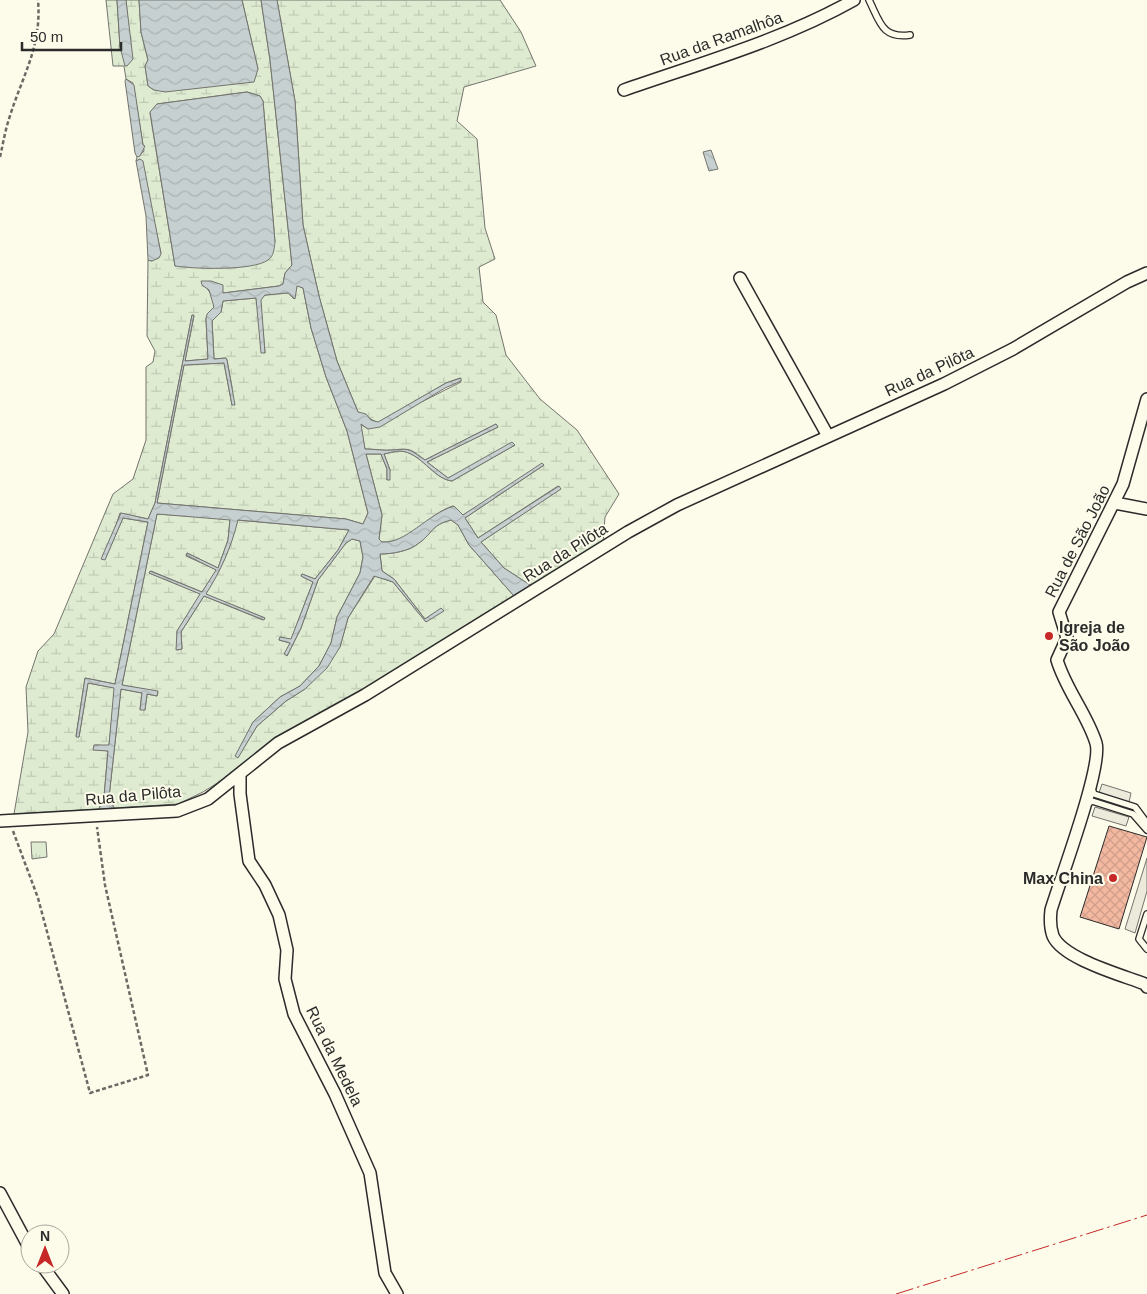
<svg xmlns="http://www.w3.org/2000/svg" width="1147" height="1294" viewBox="0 0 1147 1294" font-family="Helvetica,sans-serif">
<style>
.wetland{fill:url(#wetland-marsh);stroke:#74746e;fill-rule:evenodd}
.park{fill:url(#park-tufts);stroke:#74746e}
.parking{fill:#eceadb;stroke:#74746e}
.water{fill:url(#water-waves);stroke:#74746e;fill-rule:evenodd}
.building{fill:url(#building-cross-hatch);stroke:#2b2b2b}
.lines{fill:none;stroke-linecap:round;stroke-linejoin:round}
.service-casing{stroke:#2b2b2b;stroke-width:8}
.minor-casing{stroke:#2b2b2b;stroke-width:14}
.path{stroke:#6a6964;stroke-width:2.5;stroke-dasharray:4 2.5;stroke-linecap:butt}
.service{stroke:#fdfbea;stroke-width:5.5}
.minor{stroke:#fdfbea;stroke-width:11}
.power{stroke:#c62828;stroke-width:1;stroke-dasharray:18 4 2.5 4;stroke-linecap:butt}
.poi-dot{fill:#c62828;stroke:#fdfbea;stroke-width:2}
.labels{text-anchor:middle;stroke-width:4;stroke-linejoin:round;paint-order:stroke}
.street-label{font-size:16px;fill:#2b2b2b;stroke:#fdfbea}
.poi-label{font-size:16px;font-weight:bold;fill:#2b2b2b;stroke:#fdfbea;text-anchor:start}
</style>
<defs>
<pattern id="wetland-marsh" width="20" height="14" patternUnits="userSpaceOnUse" patternTransform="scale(1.25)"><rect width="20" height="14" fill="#deebd1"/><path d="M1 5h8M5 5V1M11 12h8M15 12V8" fill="none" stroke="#bfcab4"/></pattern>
<pattern id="park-tufts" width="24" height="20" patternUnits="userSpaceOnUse" patternTransform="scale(1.25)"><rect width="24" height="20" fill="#deebd1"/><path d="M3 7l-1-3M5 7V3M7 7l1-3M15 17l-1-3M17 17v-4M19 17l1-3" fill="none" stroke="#bfcab4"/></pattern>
<pattern id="water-waves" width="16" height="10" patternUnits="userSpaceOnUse" patternTransform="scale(1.25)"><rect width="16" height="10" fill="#c7d0d0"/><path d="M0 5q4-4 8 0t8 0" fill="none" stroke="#abb3b3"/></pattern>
<pattern id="building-cross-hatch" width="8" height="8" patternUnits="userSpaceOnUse" patternTransform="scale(1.25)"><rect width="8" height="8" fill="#f2b8a0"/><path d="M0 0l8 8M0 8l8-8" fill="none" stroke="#d09e8a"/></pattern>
</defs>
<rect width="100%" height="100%" fill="#fdfbea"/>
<path class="wetland" d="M106,0H117L120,47L129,34L126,0H139L141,32L148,60L145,66L148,86L154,90L258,69L242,0H261L270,60L292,265L285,273L283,284L279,286L223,293L202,285C210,289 214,299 214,307L208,314L206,319L208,359L185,361L194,316L192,315L155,503L148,519L120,513L105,559L123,518L148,522L115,684L85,678L76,736L79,737L88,683L115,688L109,746L95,745L94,749L108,751L104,797L99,809L14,814L28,732L26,687L38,651L54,634L113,494L133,479L146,440V367L153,362L155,351L147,336L148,260L152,261L161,253L140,159L136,161L137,157L144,151L133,83L126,79L124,66H113ZM247,92L260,96L263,101L275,242L175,266L150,113L157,104Z
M277,0H500L521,32L536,66L464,87L457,121L477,139L485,228L495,259L479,267L483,302L496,315L506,355L540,399L577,430L619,494L605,517L603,543L533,587L504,568L481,542L560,489L558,486L478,538L465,518L544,465L463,515L453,506C429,513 409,544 382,542L379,539L382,515L366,454H381L387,469V480L390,470L384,454C389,453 395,451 400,451C421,452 433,479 452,481L515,445L448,478L427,462L498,427L496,424L425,460C410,449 411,448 393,450C384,451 375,449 365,449L360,424L368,429L461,382L460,378L446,383L378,423L358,412L337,361L319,296L303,225L295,101Z
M297,285L303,288L311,328L326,377L347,431L368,513L363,524L346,519L157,503L184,365L224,363L232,405V387L227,360L226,358L214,359L212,320L221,312L223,301L256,298L265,353L260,300L265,295L288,293L294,299Z
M157,514L230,519L228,540L218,568L187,553L186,556L217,570L202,592L151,571L149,573L201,594L177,631V650L182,649L181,632L204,596L263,620L265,618L205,594C221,570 231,548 237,520L349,530L338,550L315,579L302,574L301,576L313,582L291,640L280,637L279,640L290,643L287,656L301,628L318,580L346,543L352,539L360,541L363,557L360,573L337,617L331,643L319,666L300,686L280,697L253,722L238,757L257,726L286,701L305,689L340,647L348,618L375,576L393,582L426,622L441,609L425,619L394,579L382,571L380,554C392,554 410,551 419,543C433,533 431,525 451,520L458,525L469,545L514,596L519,595L203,792L178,804L114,808L109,797L121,689L142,693L140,709L145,710L147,694L157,696L158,692L122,685Z"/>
<path class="park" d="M31,842H46L47,857L32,859Z"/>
<path class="parking" d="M1102,784L1131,793L1129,802L1099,793Z
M1095,807L1129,817L1126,826L1092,816Z
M1147,858V891L1135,933L1125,929Z"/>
<path class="water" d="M117,0H126L133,59L127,66H125L120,47Z
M139,0H242L258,69L254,82L165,92L154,90L148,86L145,66L148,60L141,32Z
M261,0H277L295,101L303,225L319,296L337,361L358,412L366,414L371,420L378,422L446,383L461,378V381L445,388L380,427L368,429L361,424L365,449C375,449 384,451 393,450C411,448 410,450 425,460L496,424L498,427L427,462L448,478L512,442L515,445L452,481C433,479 421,452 400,451C395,451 389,453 384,454L390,470V480H387V469L381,454H366L382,515L379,539L382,542C406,544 427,514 454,506L463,515L542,463L544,465L465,518L478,538L559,486L561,489L481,542L504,568L533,587L514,596L469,545L458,525L451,520C431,525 433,533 419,543C410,551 392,554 380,554L382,571L394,579L425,619L441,608L444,611L426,622L393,582L374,576L348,618L340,647L327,668L305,689L286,701L257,726L238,758L235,756L253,722L280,697L300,686L319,666L331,643L337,617L360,573L363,557L360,541L352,539L346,543L318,580L301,628L287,656L284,654L290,643L279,640L280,637L291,639L313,582L301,576L302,574L315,579L338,550L349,530L238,520C231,548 221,570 206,594L265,618L264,620L204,596L181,632L182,649L176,650L177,631L200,594L149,573L150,571L202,592L216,570L186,555L187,553L218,568L228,540L230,520L157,514L122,685L158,691L157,696L147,694L145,710H140L142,693L121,689L109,797L114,808L99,809L104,797L108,751L93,750L94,745H109L114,688L88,683L79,737H76L85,678L115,684L148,522L123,518L105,560L101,559L121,513L148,519L155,503L192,315H194L185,361L208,359L206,319L207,314L214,307L209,290L202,285L201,281H211L223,285V293L279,286L283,284L285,273L292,265L270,60ZM297,286L303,288L311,328L326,377L347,431L368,513L363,524L346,519L157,503L184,365L224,363L232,405H235L227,360L226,358L214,359L212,321L221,312L223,301L256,298L261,353H265L261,300L265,295L288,293L295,299Z
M126,79L134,85L143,145L145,146L140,156L137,157L135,153L125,81Z
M247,92L260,96L263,101L275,242C274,249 274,256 268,260C253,271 194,269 175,266L150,112L157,104Z
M711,150L718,169L709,171L703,152Z
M140,159L143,161L161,254L159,258L152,261L148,260L146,216L136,161Z"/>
<path class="building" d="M1109,826L1147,837L1119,929L1080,917Z"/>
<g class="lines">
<g class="service-casing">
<path id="service" d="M869,0C880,22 882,39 910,35
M1091,787L1094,794L1135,807L1147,823
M1085,805L1092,801L1133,814L1147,830
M1147,914L1139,939L1147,949"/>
</g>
<g class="minor-casing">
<path id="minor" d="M624,90C701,63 783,40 854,0
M740,278L828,436
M1147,399L1123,484L1059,612L1067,638L1057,660C1066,690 1087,714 1096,743C1103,766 1060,880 1051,910C1050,919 1050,928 1053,936C1063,959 1122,975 1145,984L1147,987
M1115,503L1147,509
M240,774V794L249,861L265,885L279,915L287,950L285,979L294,1014L335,1094L370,1173L385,1273L397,1294
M0,821L177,811L208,799L278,743L365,695L628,532L677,505L944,384L1013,349L1127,282L1147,273
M0,1193L30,1249
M41,1264L63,1294"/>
</g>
<path class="path" d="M0,157C3,144 5,131 9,119C22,76 42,47 38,0
M13,831L38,898L90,1093L148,1075L105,885L97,827"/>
<use href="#service" class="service"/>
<use href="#minor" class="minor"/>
<path class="power" d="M896,1294L1147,1215"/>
</g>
<g class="poi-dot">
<circle cx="1049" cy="636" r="5"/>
<circle cx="1113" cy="878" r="5"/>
</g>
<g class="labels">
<g class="street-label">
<text transform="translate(721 38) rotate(-20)" y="6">Rua da Ramalhôa</text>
<text transform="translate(929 371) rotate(-25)" y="6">Rua da Pilôta</text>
<text transform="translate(1077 541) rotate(-63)" y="6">Rua de São João</text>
<text transform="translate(565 552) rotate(-32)" y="6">Rua da Pilôta</text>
<text transform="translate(133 795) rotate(-5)" y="6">Rua da Pilôta</text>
<text transform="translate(335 1056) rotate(64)" y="6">Rua da Medela</text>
</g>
<g class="poi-label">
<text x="1059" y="633">Igreja de<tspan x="1059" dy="18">São João</tspan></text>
<text x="1103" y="884" text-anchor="end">Max China</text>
</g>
</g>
<g transform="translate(45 1249)"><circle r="24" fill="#fdfbea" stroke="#a9a89e"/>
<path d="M0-4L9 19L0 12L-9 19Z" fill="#c62828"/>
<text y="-8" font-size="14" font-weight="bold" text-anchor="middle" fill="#2b2b2b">N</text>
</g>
<path d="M22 42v8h99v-8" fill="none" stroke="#2b2b2b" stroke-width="2.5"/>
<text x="30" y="42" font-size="15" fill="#2b2b2b" stroke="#fdfbea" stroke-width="4" paint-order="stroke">50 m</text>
</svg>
